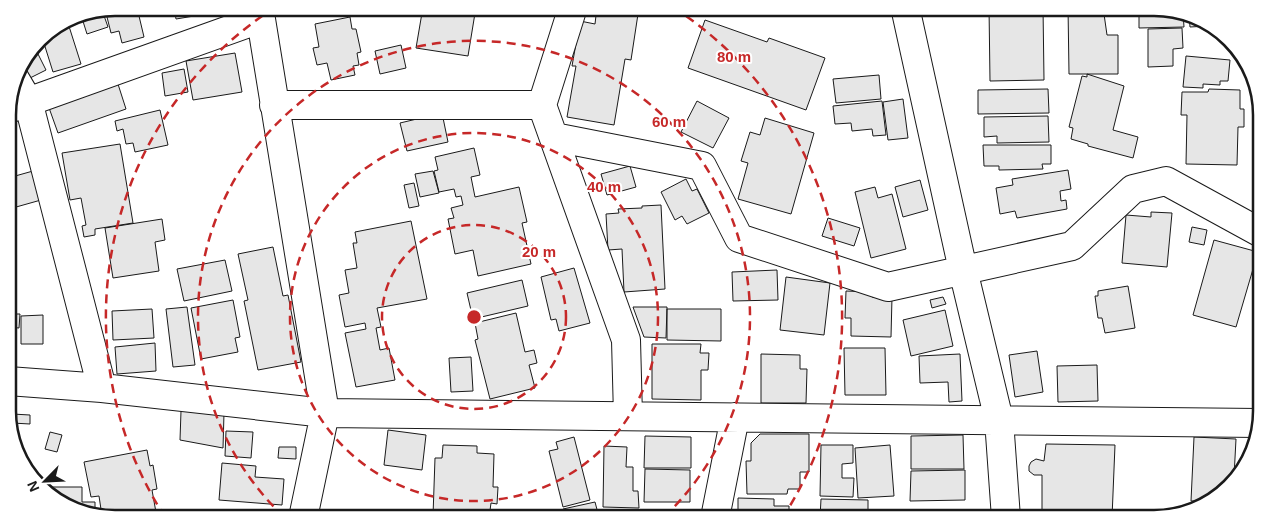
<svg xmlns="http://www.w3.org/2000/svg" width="1269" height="526" viewBox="0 0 1269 526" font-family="Arial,sans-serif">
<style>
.building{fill:#e6e6e6;stroke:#1a1a1a}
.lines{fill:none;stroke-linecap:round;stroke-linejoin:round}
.street-casing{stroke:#1a1a1a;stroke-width:30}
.street{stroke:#fff;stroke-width:28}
.ring{fill:none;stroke:#c62828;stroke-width:2.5;stroke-dasharray:9 6}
.rim{fill:none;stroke:#1a1a1a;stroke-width:2.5}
.centre{fill:#c62828;stroke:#fff;stroke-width:2.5}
.ring-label{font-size:15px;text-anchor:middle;font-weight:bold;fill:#c62828;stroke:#fff;stroke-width:4;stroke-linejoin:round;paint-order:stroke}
</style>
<rect width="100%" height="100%" fill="#fff"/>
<path class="building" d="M115,7H150L151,13L139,16L144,37L122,43L119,31L111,33L105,9Z
M174,7H224V11L176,19Z
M423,7H476L468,56L416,48Z
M597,7H637L635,14H638L631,60L625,59L614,125L567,117L576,66H572L580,21L595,24Z
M713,7H761V14L742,16V10L714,13Z
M989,7H1043L1044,80L990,81Z
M1068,7H1103L1107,35H1118V74H1069Z
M1139,7H1154L1183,13L1184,27L1139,28Z
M102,10L108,27L87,34L81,15Z
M1189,14L1195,16L1208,26L1190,27Z
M350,17L352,29H356L361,52L357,53L359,65L353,66L355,75L331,80L327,63L317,65L313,48L319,47L315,24Z
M67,20L81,64L53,72L42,37Z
M705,20L767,42L769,38L825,58L806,110L688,68Z
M1182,28L1183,48L1173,49V66L1148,67V29Z
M39,40L43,47L36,50L46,70L26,80L18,68Z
M401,45L406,68L380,74L375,51Z
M235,53L242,92L193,100L186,61Z
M1186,56L1230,60L1228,81H1220V85L1203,84V88L1183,87Z
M184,69L188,92L165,96L162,73Z
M1087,74L1124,86L1113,130L1138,137L1133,158L1088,146V144L1071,139L1073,128L1069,127L1082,76L1087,77Z
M879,75L881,99L836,103L833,79Z
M117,81L126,109L58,133L48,105Z
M1048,89L1049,113L978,114V90Z
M1209,89L1240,90V109H1244V127H1238L1237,165L1186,164L1187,115H1181L1182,92H1208Z
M903,99L908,138L888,140L883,102Z
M697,101L729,118L713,148L681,132Z
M882,101L886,135L873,136L872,129L852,131L851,123L835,124L833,106Z
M160,110L168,145L135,152L133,143L126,144L123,129L117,131L115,121Z
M442,113L448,142L407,151L400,123Z
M1048,116L1049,142L997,143V136L984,137V117Z
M765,118L814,133L791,214L738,199L748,163L741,161L750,132L760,135Z
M120,144L133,223L95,229V235L84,237L82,226L86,225L81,198L70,200L62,153Z
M983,145H1051V164H1042L1043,169L999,170V166H984Z
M474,148L480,175L471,177L475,197L519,187L527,222L522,223L531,264L478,276L473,250L455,254L448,219L454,218L451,208L463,205L461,196L456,197L454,189L439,192L434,171L438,170L435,157Z
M630,166L636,187L607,195L601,174Z
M1068,170L1071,189L1060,191L1061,201L1066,200L1067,209L1017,218L1015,211L1000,214L996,188L1013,185L1012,179Z
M33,171L41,200L9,209L8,178Z
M433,171L439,193L420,197L415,174Z
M686,179L692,191L697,189L709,213L687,224L682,216L675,220L661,192Z
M920,180L928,210L903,217L895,187Z
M414,183L419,206L409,208L404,185Z
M875,187L878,198L892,194L906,249L871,258L855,192Z
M661,205L665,289L624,292L622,249L608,250L606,214L619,213L618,209L642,208V206Z
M1151,212L1172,213L1167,267L1122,263L1126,215L1151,217Z
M828,218L860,228L854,246L822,236Z
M162,219L165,240L155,242L159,271L113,278L105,228Z
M411,221L427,299L377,308L381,327L376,328L380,350L389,348L395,380L356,387L345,333L366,329L365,323L345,327L339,295L349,293L345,270L357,268L353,243H357L355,232Z
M1192,227L1207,230L1204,245L1189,242Z
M1214,240L1258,252L1236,327L1193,315Z
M273,247L283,296L288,295L301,362L258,370L244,301L248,300L238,254Z
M225,260L232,291L184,301L177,269Z
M574,268L590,323L559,331L556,319L551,320L541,277Z
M777,270L778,300L733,301L732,272Z
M8,273H15V307H8Z
M786,277L830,283L824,335L780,330Z
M522,280L528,306L473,319L467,293Z
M1128,286L1135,328L1105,333L1102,318H1098L1095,296H1098V291Z
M846,291L872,292V297H892L891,337L851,336V318H845Z
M943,297L946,304L932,308L930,300Z
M233,300L240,337L235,338L238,352L201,359L191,308Z
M187,307L195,365L173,367L166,309Z
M633,307H667L666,338L644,337Z
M152,309L154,338L113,340L112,311Z
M667,309H721V341L667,340Z
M945,310L953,346L911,356L903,320Z
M516,313L525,352L534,350L537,363L529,365L535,388L490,399L475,340L478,339L475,323Z
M8,314H20L19,328L8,327Z
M43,315V344H21V316Z
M155,343L156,371L117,374L115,347Z
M652,344H701L700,353H709L708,370H701V400L652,399Z
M844,348H885L886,395H845Z
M1037,351L1043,392L1015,397L1009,355Z
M761,354L800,355V369H807L806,403H761Z
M960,354L962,401L949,402L948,382L920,383L919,356Z
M471,357L473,391L451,392L449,358Z
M1097,365L1098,401L1058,402L1057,366Z
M181,411L224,413L223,448L180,440Z
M12,414L30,415V424L12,423Z
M388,430L426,435L422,470L384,465Z
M226,431L253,432L251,458L225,456Z
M50,432L62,435L57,452L45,449Z
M760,434H809V472H800V489H788L787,494H747L746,461H751V443Z
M963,435L964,469H911V436Z
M645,436L691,437V468H644Z
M574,437L590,500L563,507L549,451L558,449L556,442Z
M1194,437L1236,439L1234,477L1219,496L1206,501H1191Z
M1046,444L1115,445L1112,518H1026L1033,513H1042V475H1034L1029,471V466L1031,462L1036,459L1044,461Z
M443,445L477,446V453L494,454L493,487H498L497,504L491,503L489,518H440V516H433L435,458H442Z
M821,445H853V463L842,464V478H854L853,497L820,496Z
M890,445L894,496L858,498L855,448Z
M604,446L627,447L626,467H633V491H638L639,508L603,507Z
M279,447H296V459L278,458Z
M147,450L150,466L153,465L157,489L152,490L157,518L115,519L102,516L99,496L91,497L84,462Z
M222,463L256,466L255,477L284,479L282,505L219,500Z
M645,469L690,470V502H644Z
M965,470V500L910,501L911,471Z
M46,487H82V502H95V515L74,510L46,489Z
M738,498L774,499V506H789V518H738Z
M821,499L868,500V518H820Z
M595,502L599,517L565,518L563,509Z"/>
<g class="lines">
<g class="street-casing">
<path id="street" d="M259,7L325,413L303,518
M573,7L542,105L626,340L628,416
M905,7L963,270L999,420L1006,518
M15,79L28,101L102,388
M274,105H542
M8,109L260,19
M554,137L702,166L739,238L888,287L1072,246L1133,189L1166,181L1261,233
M8,381L102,388L325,413L1259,423
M715,518L735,417"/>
</g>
<use href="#street" class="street"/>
</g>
<g class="ring">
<circle cx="474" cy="317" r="92"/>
<circle cx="474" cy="317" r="184"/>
<path d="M284 517A276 276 0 1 1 664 517"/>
<path d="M165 517A368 368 0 0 1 274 8M674 8A368 368 0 0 1 783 517"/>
</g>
<path d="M0 0H1269V526H0ZM115 16H1154A99 99 0 0 1 1253 115V411A99 99 0 0 1 1154 510H115A99 99 0 0 1 16 411V115A99 99 0 0 1 115 16Z" fill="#fff" fill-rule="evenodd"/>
<path class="rim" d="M115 16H1154A99 99 0 0 1 1253 115V411A99 99 0 0 1 1154 510H115A99 99 0 0 1 16 411V115A99 99 0 0 1 115 16Z"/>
<circle cx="474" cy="317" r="8" class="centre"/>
<g class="ring-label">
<text x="734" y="62">80 m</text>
<text x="669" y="127">60 m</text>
<text x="604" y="192">40 m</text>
<text x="539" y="257">20 m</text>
</g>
<g transform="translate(45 481) rotate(246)" stroke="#ffffff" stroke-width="4" paint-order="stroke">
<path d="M0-4L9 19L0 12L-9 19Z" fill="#1a1a1a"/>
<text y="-8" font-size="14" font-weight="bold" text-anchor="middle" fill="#1a1a1a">N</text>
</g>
</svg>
